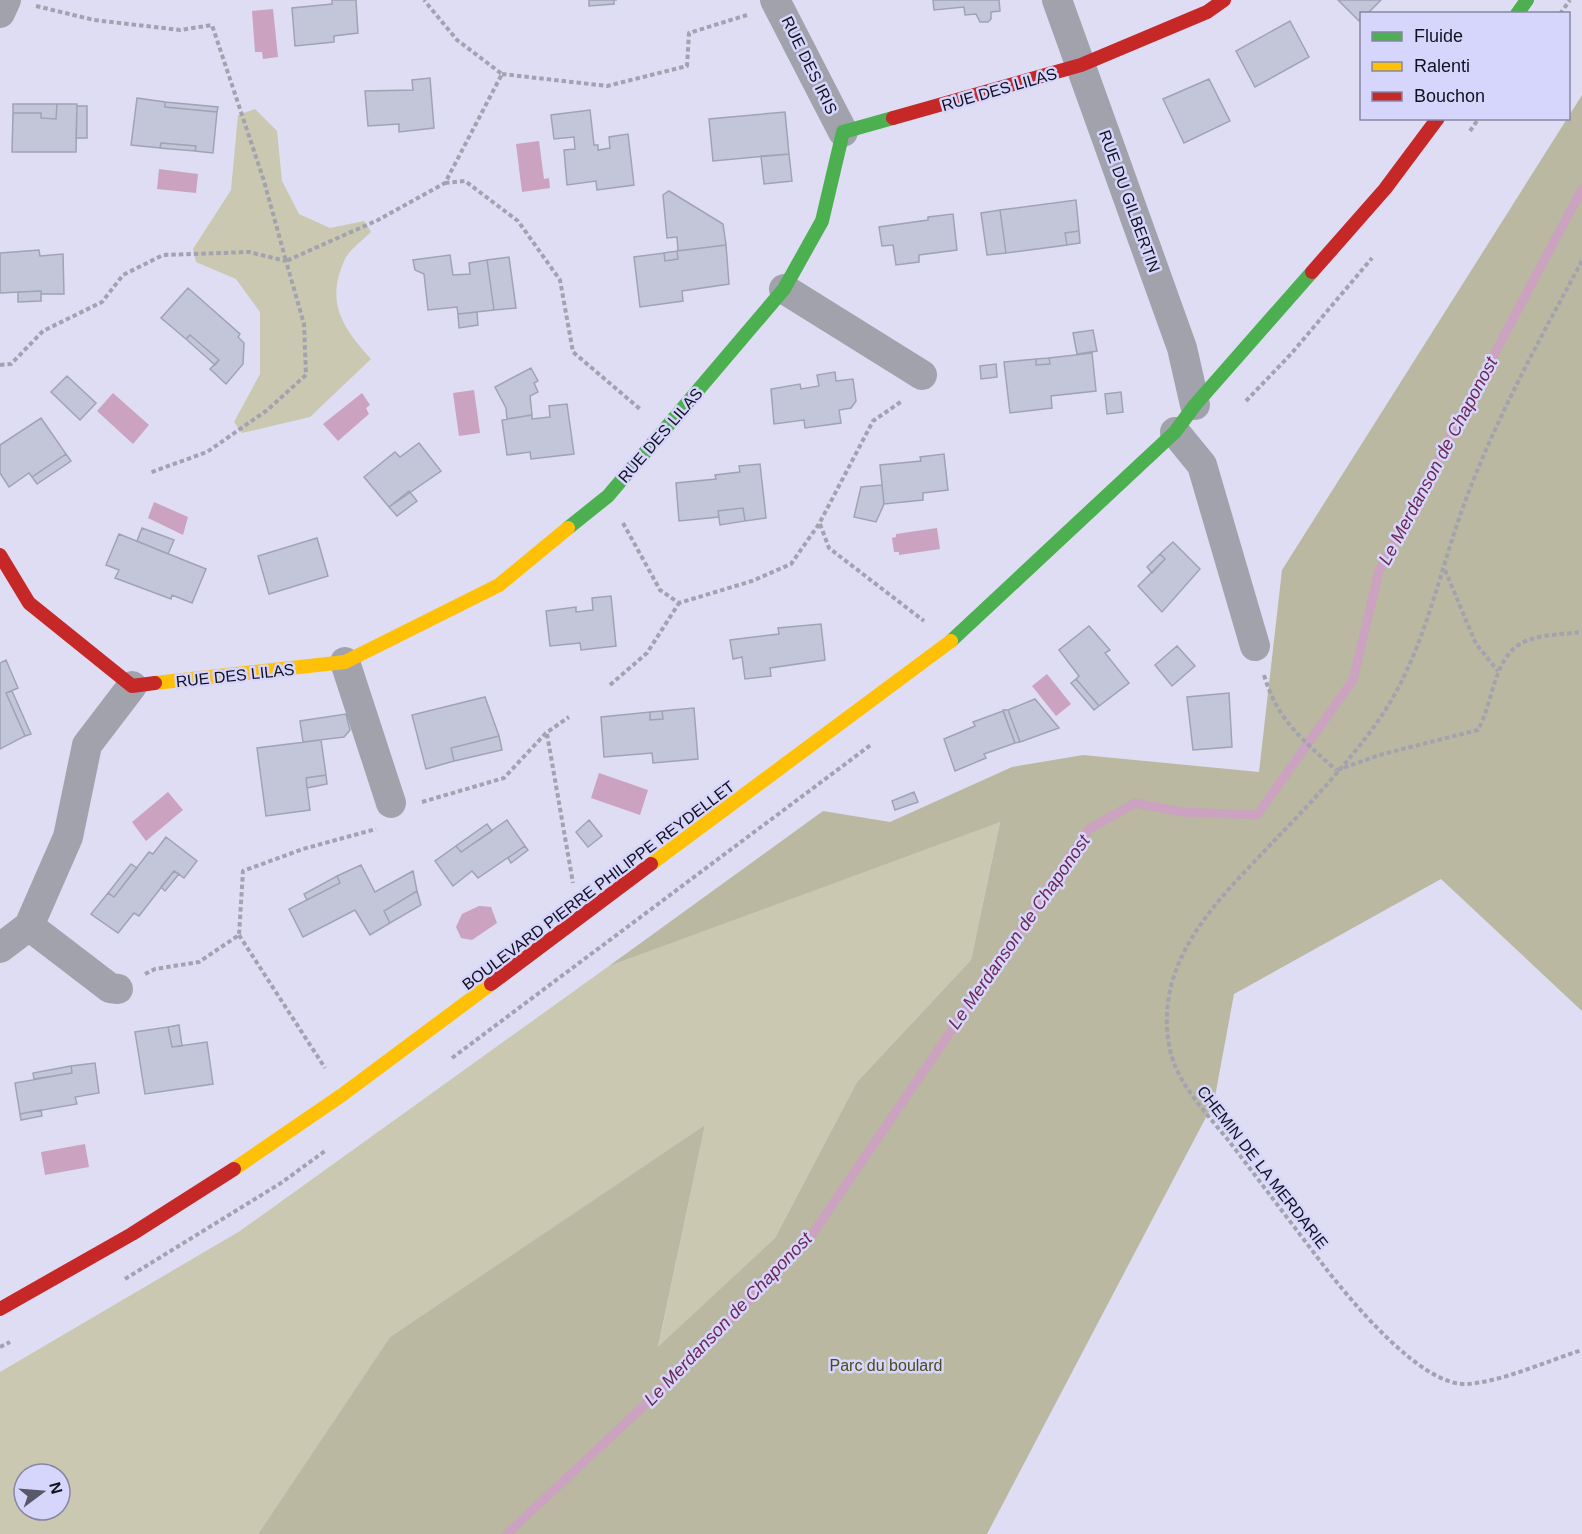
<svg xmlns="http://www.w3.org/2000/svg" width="1582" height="1534" viewBox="0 0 1582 1534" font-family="Helvetica,sans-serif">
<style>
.green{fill:#cac8b0;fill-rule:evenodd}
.forest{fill:#bab8a1}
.water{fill:#cba2bf}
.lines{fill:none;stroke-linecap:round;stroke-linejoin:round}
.stream{stroke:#cba2bf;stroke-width:9}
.building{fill:#c3c6d8;stroke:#a0a3b4;stroke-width:1.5}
.path{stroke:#a3a2b0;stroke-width:4;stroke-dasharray:4.5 3;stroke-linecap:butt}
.street{stroke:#a2a2ac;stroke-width:30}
.fast{stroke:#4caf50;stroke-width:14}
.slow{stroke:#ffc107;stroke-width:14}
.jam{stroke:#c62828;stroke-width:14}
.labels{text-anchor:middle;stroke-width:5;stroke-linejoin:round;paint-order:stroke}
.street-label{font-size:16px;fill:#121120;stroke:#d6d5fb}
.park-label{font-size:16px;fill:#4d4a1b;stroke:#d6d5fb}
.water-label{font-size:18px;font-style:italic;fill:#6e2852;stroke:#d6d5fb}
</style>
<rect width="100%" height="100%" fill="#deddf3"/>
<path class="green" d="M255,109L277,131L282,181L299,214L330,228L364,221L371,232C363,240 350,249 345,259C325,302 342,327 371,359L310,417L242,433L234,422L260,374V312L236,279L196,262L193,249L231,190L238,115Z
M1000,821L971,960L857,1082L775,1238L658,1348L705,1125L390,1337L258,1534H0V1372L240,1231L609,966ZM24,1474H60V1510H24Z"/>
<path class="forest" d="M1582,95V1011L1441,879L1234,994L1214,1102L987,1534H258L390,1337L705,1125L658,1347L775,1238L857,1082L971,960L1000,822L609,966L823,811L890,822L1012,767L1083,755L1259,772L1282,570Z"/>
<path class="water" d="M273,9L278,57L263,59L262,52H255L252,11Z
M539,141L544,179L549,178L550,188L522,192L516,144Z
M159,169L198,174L196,193L157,189Z
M474,390L480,433L459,436L453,393Z
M113,393L149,425L133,444L97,411Z
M362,393L370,405L366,408L369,414L338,441L323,424Z
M154,502L188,517L183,535L148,518Z
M937,528L940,549L899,555V552H894L892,538L896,537V534Z
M1047,674L1071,704L1056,716L1032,686Z
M599,773L648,790L640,815L591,798Z
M168,792L183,810L146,841L132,822Z
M479,906L491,907L497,923L472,940L461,938L456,927L462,914Z
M85,1144L89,1167L45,1175L41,1152Z"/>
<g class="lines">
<path class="stream" d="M507,1534L684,1368L813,1233L1089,829L1135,803L1182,812L1257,815L1353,680L1379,571L1582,189"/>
</g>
<path class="building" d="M332,0H356L358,33L334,36V42L295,46L292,8L332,4Z
M589,0H617H614V4L589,6Z
M933,0H999L1000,11L991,12V19L988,22H980L976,14L965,15L964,7L934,10Z
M1338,0H1381L1367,14H1362L1359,21Z
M1290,21L1309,57L1255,87L1236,51Z
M430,78L434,128L399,132V124L368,126L365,91L413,90L412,80Z
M1209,79L1230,121L1184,143L1163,99Z
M137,98L165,102V107L217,112L213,153L195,151L196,146L161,143L160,148L131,145Z
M165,102L218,107L217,112L165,107Z
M13,104H57L56,119L41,118V113H13Z
M57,104H77L76,152H12L13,113H41V118L56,119Z
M77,106H87V138H76Z
M590,110L594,145H598V150L610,148L609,137L628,134L634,185L597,190L596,181L567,185L564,150L575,149L574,137L554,139L551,115Z
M785,112L789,154L713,161L709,119Z
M161,143L196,146L195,151L160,148Z
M789,154L792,181L764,184L761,156Z
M669,191L723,224L726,245L678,251L677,237L667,238L663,195Z
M1076,200L1079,231L1065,233L1067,245L1006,253L1000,210Z
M1000,210L1006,253L987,255L981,213Z
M953,214L957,250L919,255V262L896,265L893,245L882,246L879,227L928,220V217Z
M1079,231L1080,243L1067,245L1065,233Z
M726,245L729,284L682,291L683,301L640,307L634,257L664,253L665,261L678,259L677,251Z
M39,250L40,256L63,254L64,294H41V291L0,293V253Z
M677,251L678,259L665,261L664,253Z
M450,255L453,275L470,274L469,263L487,260L494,310L458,314L457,307L428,310L424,274L415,270L413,260Z
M509,257L516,308L494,310L487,260Z
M188,288L240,334L238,337L244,343L243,364L226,384L210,369L219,360L190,335L186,339L161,318Z
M41,291V301L18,302V292Z
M477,312L478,325L459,328L458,314Z
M1093,330L1097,351L1077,354L1073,333Z
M190,335L219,360L215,365L186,339Z
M1092,353L1096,391L1051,396L1052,408L1010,413L1004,362L1036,359V365L1050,364L1049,358Z
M1049,358L1050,364L1036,365V359Z
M996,364L997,377L981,379L980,366Z
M531,368L538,381L534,383L538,392L530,396L532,415L507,419L506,408L495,387Z
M835,372L836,381L853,379L856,401L851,408L839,410L841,423L805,428L804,420L774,424L771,389L800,384L801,389L819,386L817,375Z
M67,376L96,403L80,420L51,392Z
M1121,392L1123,412L1107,414L1105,394Z
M567,404L574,454L531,459L530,452L507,455L502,420L532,415V419L550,417L549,406Z
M41,418L66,454L32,477L29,473L9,487L0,473V445Z
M419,443L441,471L389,507L364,477L395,452L400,457Z
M66,454L71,461L37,484L32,477Z
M944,454L948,490L923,493V500L884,504L880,465L921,461L920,457Z
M760,464L766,518L745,521L743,508L718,511L719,517L679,521L676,483L716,479L715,475L740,472L739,466Z
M882,485L884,504L876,522L854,517L861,487Z
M409,491L417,501L397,516L389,507Z
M743,508L745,521L720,525L718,511Z
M142,528L174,540L168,554L137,541Z
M119,534L206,569L192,603L172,595L171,599L115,578L119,570L106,565Z
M317,538L328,576L269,594L258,556Z
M1173,542L1200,569L1162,612L1138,586L1165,559L1160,554Z
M1160,554L1165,559L1152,573L1147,567Z
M611,596L616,646L581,650L580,643L550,646L546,611L576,607V612L593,610L592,598Z
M821,624L825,660L770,668L771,676L745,679L742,657L733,659L730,640L779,634L778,628Z
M1089,626L1110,650L1105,653L1129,683L1099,706L1076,679L1079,676L1059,650Z
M1177,646L1195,666L1172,686L1155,665Z
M6,660L18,688L6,693L25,736L0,749V663Z
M1076,679L1099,706L1094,710L1071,683Z
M12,691L31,734L25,736L6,693Z
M1229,693L1232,747L1193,750L1187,697Z
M485,697L499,736L451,748L454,761L426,769L412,715Z
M1035,699L1059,728L1020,742L1008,710Z
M694,708L698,759L653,763L652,753L604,757L601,717L650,712V720L663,719L662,711Z
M1003,710H1008L1020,742L1015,743Z
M662,711L663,719L650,720V712Z
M1003,711L1015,743L984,754L986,758L955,771L944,739L975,726L973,722Z
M346,714L350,730L344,737L303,742L300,721Z
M499,736L502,750L454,761L451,748Z
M321,740L326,775L306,778L310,810L266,816L257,748Z
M326,775L327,784L307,788L306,778Z
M914,792L918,802L895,810L892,801Z
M507,820L525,846L478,878L472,871L453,886L435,861L456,846L461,852Z
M589,820L602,836L588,847L576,832Z
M487,824L492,831L461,852L456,846Z
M166,837L197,861L184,878L174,871L139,916L134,913L118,933L91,914L108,893L114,897L149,852L153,854Z
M525,846L528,850L511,863L508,858Z
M131,864L137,868L114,897L108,893Z
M361,865L375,892L413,871L417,891L384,911L390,923L370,935L355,910L303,937L289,909L340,883L337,876Z
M174,871L179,874L165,891L161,887Z
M337,876L340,883L307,900L304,894Z
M417,891L421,905L390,923L384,911Z
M179,1025L182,1046L172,1047L168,1027Z
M168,1027L172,1047L207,1042L213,1084L145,1094L135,1032Z
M95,1063L99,1093L75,1097L77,1104L20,1114L15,1083L72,1073L71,1066Z
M71,1066L72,1073L34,1079L33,1073Z
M41,1110L42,1116L21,1120L20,1114Z"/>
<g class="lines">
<path class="path" d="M36,6L94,20L180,30L212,25L264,181L286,261L378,220L445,183L502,74L457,40L424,0
M1560,14L1570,0
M502,74L607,86L687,66L689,33L747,15
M1470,131L1479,118
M445,183L465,181L518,221L560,280L573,352L640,409
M1582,261C1538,342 1493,424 1462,510C1436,583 1423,658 1376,724C1348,763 1307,807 1273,842C1219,899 1154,959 1169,1045C1176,1085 1209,1115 1232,1145C1264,1187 1295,1228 1327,1270C1353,1303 1423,1388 1468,1384C1504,1381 1547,1361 1582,1350
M0,365L11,364L43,331L102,302L123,275L163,255L249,252L286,261L304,324L306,375L266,411L207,452L149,473
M1246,401L1291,354L1372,258
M623,523L660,590L679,603L752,581L791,564L819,524L873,421L902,401
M820,524L829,548L924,621
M1445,570L1476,644L1498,671
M1264,675C1277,720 1303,740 1336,770
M610,685L647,653L679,603
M547,734L573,883
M1337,770L1383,754L1478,730C1495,699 1493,649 1532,639C1547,634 1566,634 1582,632
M422,802L504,778L546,733L569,717
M239,935L325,1068
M145,974L155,969L199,962L239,935L243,871L303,849L376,829
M452,1058L872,744
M125,1279L281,1183L325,1151
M0,1347L10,1342"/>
<path class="street" d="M775,0L843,132
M1057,0L1182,348L1195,405
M0,13L6,0
M784,289L922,375
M1175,432L1202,465L1255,646
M345,662L391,803
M29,926L110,988L118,989
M0,948L29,926L68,837L87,745L132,686"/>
<path class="fast" d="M1517,14L1527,0
M568,528L608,496L784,289L822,221L843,132L893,118
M951,641L1175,432L1195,405L1312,272"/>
<path class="slow" d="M155,683L345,662L499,585L568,528
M651,864L951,641
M234,1169L342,1095L491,984"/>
<path class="jam" d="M893,118L1081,65L1207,12L1224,0
M1312,272L1385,189L1438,118
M0,555L29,603L132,686L155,683
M491,984L651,864
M0,1309L132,1234L234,1169"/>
</g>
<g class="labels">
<g class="street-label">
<text transform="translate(810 65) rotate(64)" y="6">RUE DES IRIS</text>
<text transform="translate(999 89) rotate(-16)" y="6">RUE DES LILAS</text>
<text transform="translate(1130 201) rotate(70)" y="6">RUE DU GILBERTIN</text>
<text transform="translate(660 435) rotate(-49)" y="6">RUE DES LILAS</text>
<text transform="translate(235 675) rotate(-6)" y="6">RUE DES LILAS</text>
<text transform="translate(598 885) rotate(-37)" y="6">BOULEVARD PIERRE PHILIPPE REYDELLET</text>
<text transform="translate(1263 1167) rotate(52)" y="6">CHEMIN DE LA MERDARIE</text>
</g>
<g class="park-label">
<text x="886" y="1371">Parc du boulard</text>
</g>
<g class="water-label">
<text transform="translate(1438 461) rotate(-62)" y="6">Le Merdanson de Chaponost</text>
<text transform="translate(1019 932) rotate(-55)" y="6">Le Merdanson de Chaponost</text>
<text transform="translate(728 1319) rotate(-46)" y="6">Le Merdanson de Chaponost</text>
</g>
</g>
<rect x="1360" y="12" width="210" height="108" fill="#d6d5fb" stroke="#8887a3" stroke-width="1.5"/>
<rect x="1372" y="32" width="30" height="9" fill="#4caf50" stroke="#8887a3" stroke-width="1.5"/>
<text x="1414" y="42" font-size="18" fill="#121120">Fluide</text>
<rect x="1372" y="62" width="30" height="9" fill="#ffc107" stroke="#8887a3" stroke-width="1.5"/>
<text x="1414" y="72" font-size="18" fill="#121120">Ralenti</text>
<rect x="1372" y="92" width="30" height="9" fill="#c62828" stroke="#8887a3" stroke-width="1.5"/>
<text x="1414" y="102" font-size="18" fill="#121120">Bouchon</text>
<g transform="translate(42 1492) rotate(74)"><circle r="28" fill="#d6d5fb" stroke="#8887a3" stroke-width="1.5"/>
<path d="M0-4.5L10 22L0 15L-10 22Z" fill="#59586a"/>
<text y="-9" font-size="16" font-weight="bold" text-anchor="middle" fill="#121120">N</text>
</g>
</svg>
